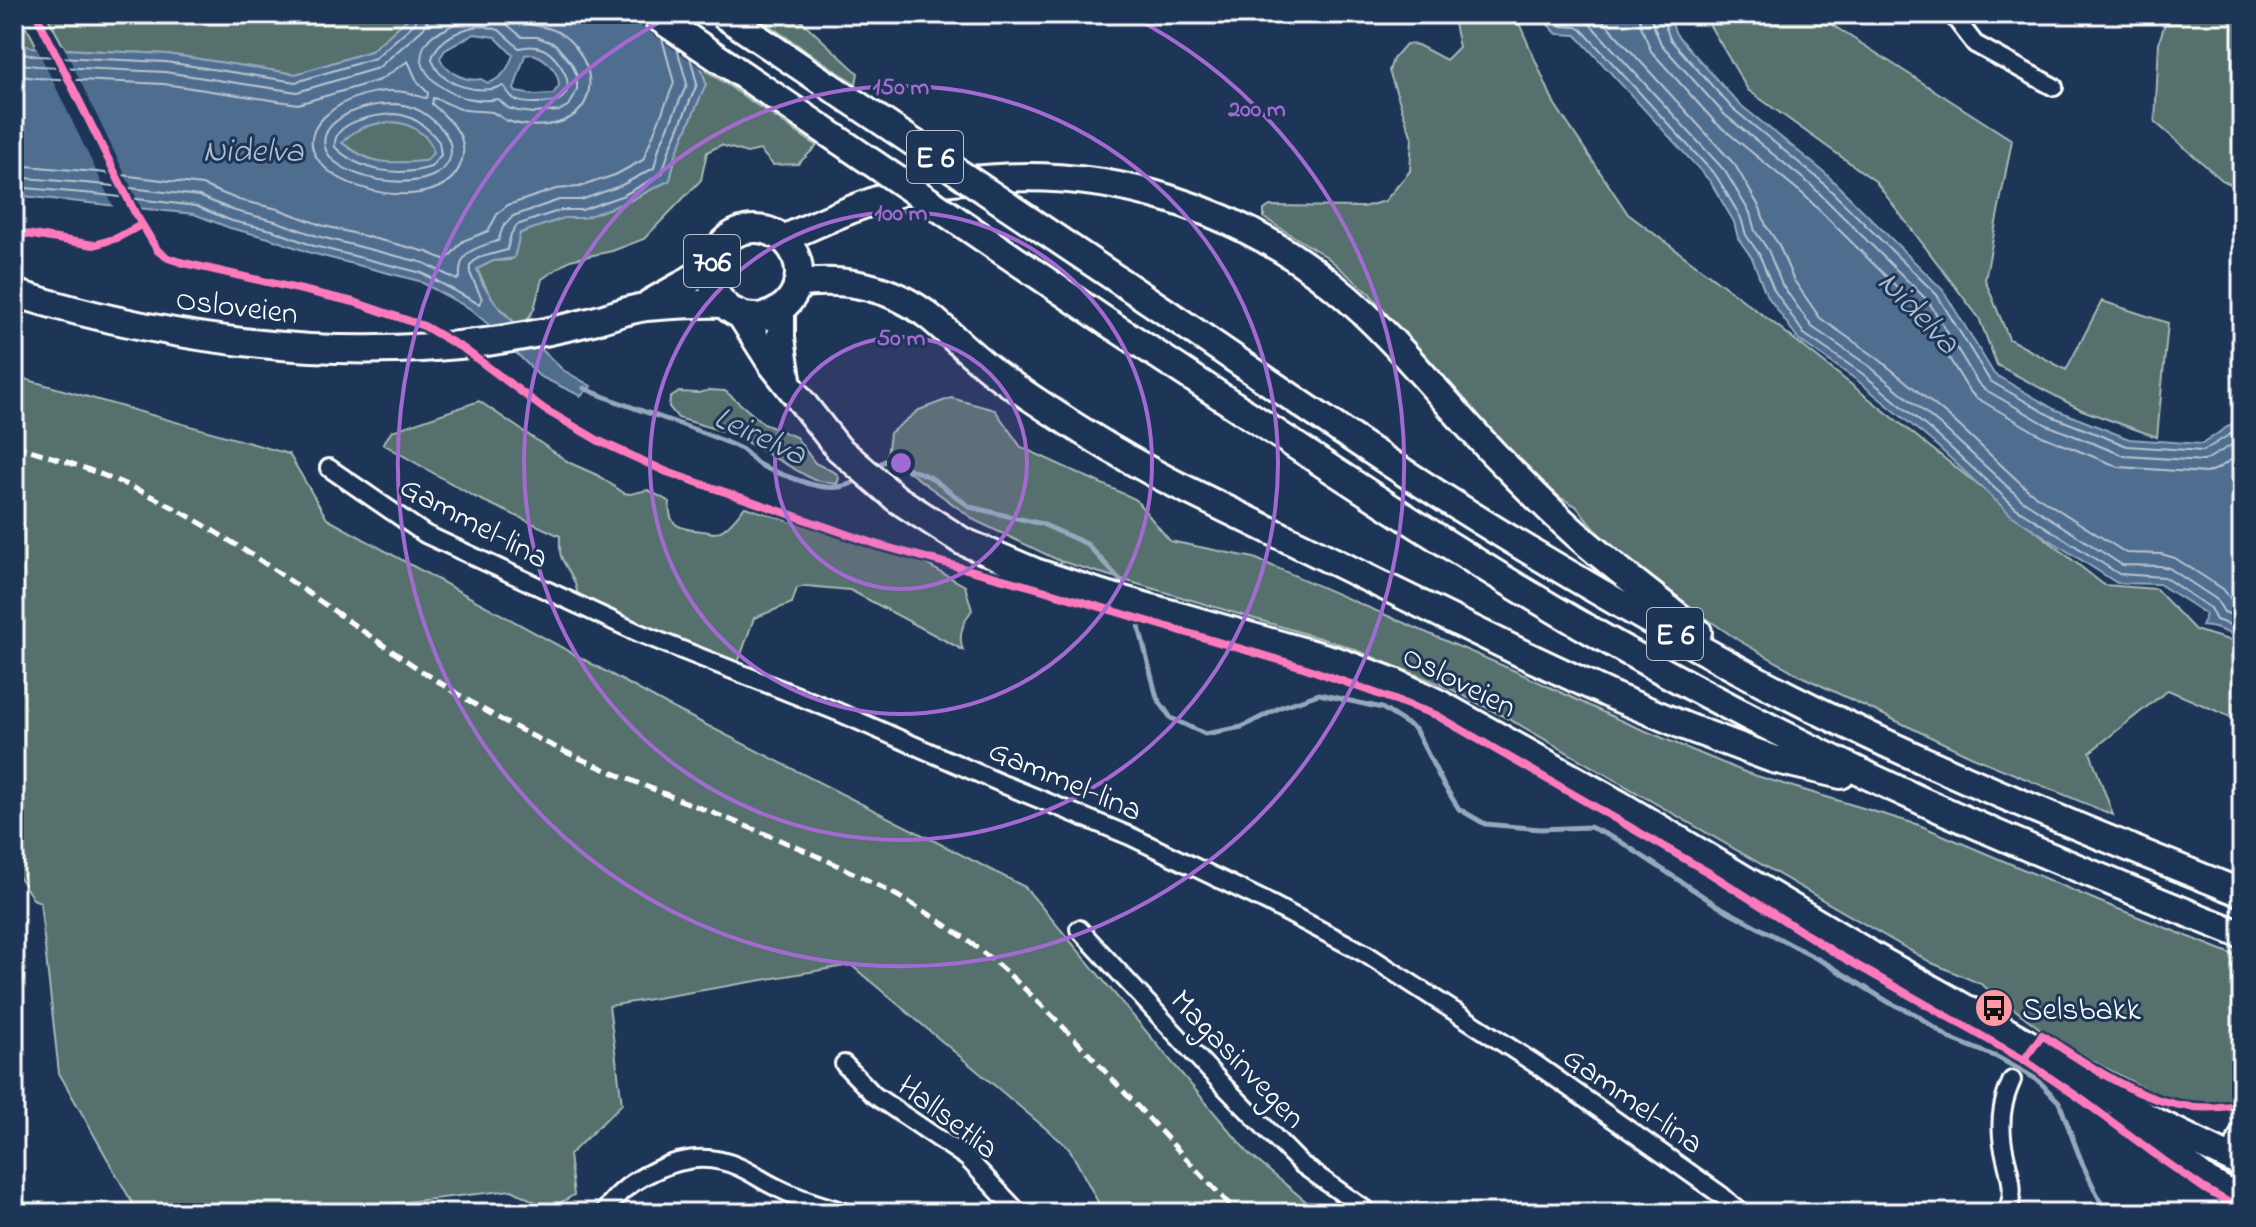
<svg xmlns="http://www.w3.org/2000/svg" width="2256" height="1227" viewBox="0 0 2256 1227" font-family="'Indie Flower',sans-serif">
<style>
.green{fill:#55706d;stroke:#aab8b6;stroke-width:2}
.water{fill:#4f6e8f;stroke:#95a8bc;stroke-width:2;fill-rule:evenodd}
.pier{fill:#1d3557}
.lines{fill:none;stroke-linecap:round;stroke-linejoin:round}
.shore{stroke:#b9c5d2;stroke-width:2}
.stream{stroke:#95a8bc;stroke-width:5}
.minor-casing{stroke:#fff;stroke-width:22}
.secondary-casing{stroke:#fff;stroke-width:28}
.trunk-casing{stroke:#fff;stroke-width:32}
.minor{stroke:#1d3557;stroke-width:16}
.secondary{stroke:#1d3557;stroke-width:22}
.trunk{stroke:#1d3557;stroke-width:26}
.rail{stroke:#fff;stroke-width:5;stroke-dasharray:12 6;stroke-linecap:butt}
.trunk-bridge-casing{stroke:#fff;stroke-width:32;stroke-linecap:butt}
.trunk-bridge{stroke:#1d3557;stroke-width:26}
.cycleway-casing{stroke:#1d3557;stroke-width:13}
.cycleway{stroke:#fd7abc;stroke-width:8}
.ring{fill:none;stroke:#a36bd2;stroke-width:4}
.labels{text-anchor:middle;stroke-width:6;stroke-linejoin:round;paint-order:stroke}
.shield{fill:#1d3557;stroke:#bbc2cd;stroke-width:2}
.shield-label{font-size:30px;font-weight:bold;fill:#fff}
.street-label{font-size:32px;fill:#fff;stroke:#1d3557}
.poi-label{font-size:32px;fill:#fff;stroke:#1d3557;text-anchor:start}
.water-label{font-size:34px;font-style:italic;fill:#b0becd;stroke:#1d3557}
.centre{fill:#a36bd2;stroke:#1d3557;stroke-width:4}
.ring-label{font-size:24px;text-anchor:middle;font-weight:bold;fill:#a36bd2;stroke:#1d3557;stroke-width:6;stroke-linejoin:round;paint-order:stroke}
</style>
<rect width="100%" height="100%" fill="#1d3557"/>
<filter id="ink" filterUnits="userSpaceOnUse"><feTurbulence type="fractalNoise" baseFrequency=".0125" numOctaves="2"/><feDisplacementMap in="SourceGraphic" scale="16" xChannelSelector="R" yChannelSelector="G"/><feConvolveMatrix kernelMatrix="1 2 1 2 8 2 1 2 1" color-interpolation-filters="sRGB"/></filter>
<g filter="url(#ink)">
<path class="green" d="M46,14H413L371,51L296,74L167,54L65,49Z
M752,14H794L858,73L856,84Z
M1452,14H1515L1554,103L1628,214L1780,328L2104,585L2156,589L2195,630L2242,644V722L2168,690L2090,752L2113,815L1973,757L1801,676L1738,640L1697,612L1604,540L1576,506L1561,498L1490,439L1370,294L1327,257L1264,218V210L1270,206L1363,207L1385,201L1410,171L1412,138L1389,71L1393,59L1406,44L1418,45L1446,60L1459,47Z
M1703,14H1820L1837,28L2012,140L1985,280L2009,339L2066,370L2102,301L2168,323L2157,437L2082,410L1997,365L1979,318L1875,181L1748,90Z
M2168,14H2242V190L2222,180L2155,122L2159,42Z
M14,17C26,24 32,36 37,48L14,44Z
M701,67L817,146L798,164L773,165L760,150L747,153L721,145L707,152L701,180L644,239L612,251L570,260L542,279L534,309L526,322L515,323L492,300L477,269L493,261L510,260L515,254L520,233L564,218H583L627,202L670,180L676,154L706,84Z
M394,122C410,123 433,136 433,154L426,161C389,164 373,166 341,142C357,127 372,123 394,122Z
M14,376L289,454L327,519L667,705L1025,887L1249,1154L1320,1213H1104L1069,1148L851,965L609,1006L622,1104L569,1155L574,1195L549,1209L512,1190L371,1206L369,1213H138L59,1073L40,902L33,899L19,877L16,876L14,870Z
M710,390L725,391L764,424L796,437L815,463L836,473L839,478L837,484L814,480L732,434L678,418L669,407L670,398L679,392L698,393Z
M951,398L995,410L1021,447L1135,499L1170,541L1254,558L1515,671L1624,722L1747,773L1919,825L2098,901L2242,958V1101L2205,1104L2179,1101L2153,1093L2102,1066L2043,1031L1981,984L1932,963L1518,724L1449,688L1343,645L1060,561L976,521L887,456L890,433L919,410Z
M479,401L570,463L597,475L624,493L630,494L648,490L670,502C667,527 681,529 702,531C705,531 713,533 715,533C727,531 737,515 745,507L924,563L965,586L972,610C963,622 957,635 963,650L850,590L806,586L797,588L792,603L754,618L738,663L583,602C575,594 578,588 573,579C562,556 559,563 560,536L475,497L383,444L392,431Z"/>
<path class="water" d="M413,14H686L706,84L676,154L670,180L627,202L583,218H564L520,233L514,258L493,261L477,269L482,283L500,309L563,370L591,386L581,396L539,376L489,325L469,308L419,281L311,253L269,238L230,228L194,214L14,195V44L38,48L167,54L296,74L371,51ZM474,34L495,37L513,55C508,69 503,78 488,83L481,79C466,82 446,73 440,58L445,50ZM533,54C546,58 559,71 559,86L553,94L535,95L516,92L514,89L525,55ZM394,122C409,123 433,136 433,153L426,161C389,163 373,167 342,143C356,126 373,123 394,122Z
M1538,14H1668L1676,34L1738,103L1824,172L1943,290L1994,374L2054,409L2129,439L2202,444L2242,417V638L2215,628L2202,626L2206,614L2159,584L2117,583L2011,515L1935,444L1858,381L1799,340L1766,294L1752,258L1738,238L1734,222L1710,181L1576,35L1557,34Z"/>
<path class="pier" d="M623,14H680L692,22L706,71Z
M35,44L63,45L143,212L114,208Z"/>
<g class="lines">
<path class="shore" d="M1548,14L1561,26L1577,27L1582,30L1717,177L1741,218L1746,235L1759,254L1774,290L1804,334L1863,374L1940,438L2016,508L2119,574L2164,577L2210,608L2216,620L2242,629
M1562,14L1581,18L1589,23L1725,171L1750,213L1755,231L1768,250L1782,285L1812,327L1869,366L1946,430L2022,500L2122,565L2160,566L2169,568L2216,599L2224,612L2242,619
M1597,14L1735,165L1760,208L1766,226L1779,245L1793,279L1820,318L1876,357L1954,421L2029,491L2126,553L2161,554L2175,558L2223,589L2234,603L2242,606
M1639,14L1641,26L1651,51L1716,123L1804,195L1919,309L1968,389L1975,397L2042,436L2119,467L2206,473L2217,469L2242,453
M1651,14L1652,22L1661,44L1725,115L1812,186L1929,302L1978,383L1984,389L2047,425L2125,456L2204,461L2242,439
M1661,14L1670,39L1732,108L1819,179L1937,295L1990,381L2051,416L2127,446L2203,451L2242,427
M484,16L504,22L522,37H537L555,44L572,64L577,76V89L573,99L569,105L559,111L534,113L518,111L508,108L498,99C488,101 476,100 467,98C441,93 403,63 432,36C437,32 444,31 449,27C461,20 469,16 484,16Z
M484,26L499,30L519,48C527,46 535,45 543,49C558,56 580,88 559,100C553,103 541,103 534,103C516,103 512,100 504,86C480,94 441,88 432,59C436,40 464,26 484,26Z
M14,52L37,56L166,62L296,82L375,58L415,23L418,14
M14,63L37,66L165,72L297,92L378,68L423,29L427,22L428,14
M14,75L36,78L164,84L298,104L380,80L408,61L417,81L428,93L427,98C421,98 417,95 410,93C380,87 346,96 324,117C266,175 432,229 460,166C472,138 450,120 432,104L433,98C443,100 451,106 461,109C471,112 482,110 492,112C497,114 502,119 508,121C537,131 584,127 589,89C592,70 579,47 564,36C552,27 542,27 529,24C523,23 518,17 514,14
M395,104C415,105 429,115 442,129C448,136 451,142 451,151C449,200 334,184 325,147C319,124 353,109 371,106C379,104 387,104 395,104Z
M394,114C413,115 427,126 439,142L441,155L431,167C399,177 360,172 335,147C332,121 375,115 394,114Z
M14,165L97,172L202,185L239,200L278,209L321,225L427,252L446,260L463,241L488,231L498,213L508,205L556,189L579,187L615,175L643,160L674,83L662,38
M14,177L96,184L199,196L235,211L275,221L317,236L424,263L457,280L460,277C458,251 477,247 498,241L503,227L513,216L559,200H581L620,186L654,168L659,148L687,84L677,48
M14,187L95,194L196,206L232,221L272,230L314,246L422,273L479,304L482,299L470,273V265L478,258L507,250L511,234L517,225L561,210H582L624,195L662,174L669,151L697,84L690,57"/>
<path class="stream" d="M584,388C634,411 689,424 739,448C747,451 751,459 758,464C768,470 797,480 810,484C829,489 846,490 861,477
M872,468L887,460L930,477L970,507L1042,524L1087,544L1121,581
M1139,627L1157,698L1171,718L1205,734L1242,727L1281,707L1319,694L1382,708L1415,729L1442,782L1459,809L1485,824L1540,829L1590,827L1618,840L1718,906L1827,964L1890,1003L1915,1014L1949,1038L1997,1057L2038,1080L2059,1102L2082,1163L2106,1213"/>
<g class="minor-casing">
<path id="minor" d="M1952,14L1975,44L2054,87
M329,468L425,534L639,633L838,712L1005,785L1130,836L1267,902L1366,954L1537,1065L1721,1195L1741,1213
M1079,929L1223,1085L1301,1164L1370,1213
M844,1064L874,1095L967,1158L1019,1213
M604,1213C612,1198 629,1184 644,1176C675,1159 706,1152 739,1167C753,1173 764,1182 778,1188C800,1199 824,1206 848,1213
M2006,1213C2020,1188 2004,1164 2002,1137C2000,1116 2003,1100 2012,1080"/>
</g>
<g class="secondary-casing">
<path id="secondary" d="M2122,1112L2208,1179L2242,1198
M2232,1160L2242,1134"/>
</g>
<g class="trunk-casing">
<path id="trunk" d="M711 273a44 44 0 1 1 88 0a44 44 0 1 1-88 0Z
M783,239C836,215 879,196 936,183C952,180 969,180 984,179C1109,168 1237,207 1334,287C1395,336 1443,401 1497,457C1523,483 1548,509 1575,533C1614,568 1657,599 1698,632
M797,284C845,277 892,287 930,317C954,337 975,359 1000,377C1056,415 1112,452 1173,483L1523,654L1615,697L1687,727L1773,759L1841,775
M14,293C167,340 326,362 486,342C522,337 558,330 593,321C610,317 628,309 646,307C672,305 698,303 724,304
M1148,300C1273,384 1396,471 1525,548C1600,593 1677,637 1754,678C1911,761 2077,827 2242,893
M650,303L682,285L696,276L713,258
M781,308V338L787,379
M740,314L771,363L838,448L897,499L962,541L1035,572L1102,594L1337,661L1394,682L1440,704L1617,803L1871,955L2034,1047L2093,1088L2158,1123L2242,1164
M1110,324C1273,429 1433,541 1602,637C1728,709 1858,774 1990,831C2073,867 2158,901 2242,935"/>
</g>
<use href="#minor" class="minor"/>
<use href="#secondary" class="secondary"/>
<use href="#trunk" class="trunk"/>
<path class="rail" d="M14,445C70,462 126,481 178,510C285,570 380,649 486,711C626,792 788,828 927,913C998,956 1056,1018 1112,1079C1154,1124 1195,1169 1238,1213"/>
<g class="trunk-bridge-casing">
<path id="trunk-bridge" d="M653,14L1110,324
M722,14L1148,300"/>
</g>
<use href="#trunk-bridge" class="trunk-bridge"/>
<g class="cycleway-casing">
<path id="cycleway" d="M36,14L135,213L158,251L168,258L180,262L354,302L424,326L464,349L544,409L599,441L667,472L879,545L1036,588L1306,668L1436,715L1711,874L1837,954L2024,1060L2081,1099L2163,1160L2205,1189L2242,1210
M14,232L94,245L117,238L141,225
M2024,1060L2042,1035C2083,1062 2137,1100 2186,1106C2205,1109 2224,1107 2242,1105"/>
</g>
<use href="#cycleway" class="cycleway"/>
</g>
</g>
<circle cx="901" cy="463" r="126" fill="#a36bd2" fill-opacity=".12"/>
<g class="ring">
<circle cx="901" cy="463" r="126"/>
<circle cx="901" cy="463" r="251"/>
<circle cx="901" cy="463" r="377"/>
<path d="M1129 15A503 503 0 1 1 673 15"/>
</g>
<defs>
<g id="bus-disc" transform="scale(2)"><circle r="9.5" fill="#ff9aa2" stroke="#1d3557"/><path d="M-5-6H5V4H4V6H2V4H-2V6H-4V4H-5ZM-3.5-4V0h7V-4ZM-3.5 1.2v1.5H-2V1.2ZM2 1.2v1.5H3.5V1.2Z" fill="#111"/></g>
</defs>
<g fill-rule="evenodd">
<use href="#bus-disc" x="1994" y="1008"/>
</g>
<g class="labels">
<g class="shield">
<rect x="907" y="131" width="56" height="52" rx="6"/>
<rect x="684" y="235" width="56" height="52" rx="6"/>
<rect x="1647" y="608" width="56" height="52" rx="6"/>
</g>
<g class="shield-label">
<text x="935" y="167">E 6</text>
<text x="712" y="271">706</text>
<text x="1675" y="644">E 6</text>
</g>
<g class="street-label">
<text transform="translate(237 305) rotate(7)" y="11">Osloveien</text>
<text transform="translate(475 521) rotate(28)" y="11">Gammel-lina</text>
<text transform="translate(1460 680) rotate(27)" y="11">Osloveien</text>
<text transform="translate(1066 779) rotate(23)" y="11">Gammel-lina</text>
<text transform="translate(1239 1058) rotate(46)" y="11">Magasinvegen</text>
<text transform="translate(1634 1099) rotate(35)" y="11">Gammel-lina</text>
<text transform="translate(949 1116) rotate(37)" y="11">Hallsetlia</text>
</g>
<g class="poi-label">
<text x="2022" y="1019">Selsbakk</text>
</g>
<g class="water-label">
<text x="253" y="161">Nidelva</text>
<text transform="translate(1920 311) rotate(46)" y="12">Nidelva</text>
<text transform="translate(761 434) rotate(25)" y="12">Leirelva</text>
</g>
</g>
<circle cx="901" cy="463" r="12" class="centre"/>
<g class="ring-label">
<text x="901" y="94">150 m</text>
<text x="1257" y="116">200 m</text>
<text x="901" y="220">100 m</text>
<text x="901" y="345">50 m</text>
</g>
<rect width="2256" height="1227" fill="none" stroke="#1d3557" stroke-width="48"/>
<rect x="24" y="24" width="2208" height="1179" fill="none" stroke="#fff" stroke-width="3" filter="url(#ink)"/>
</svg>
